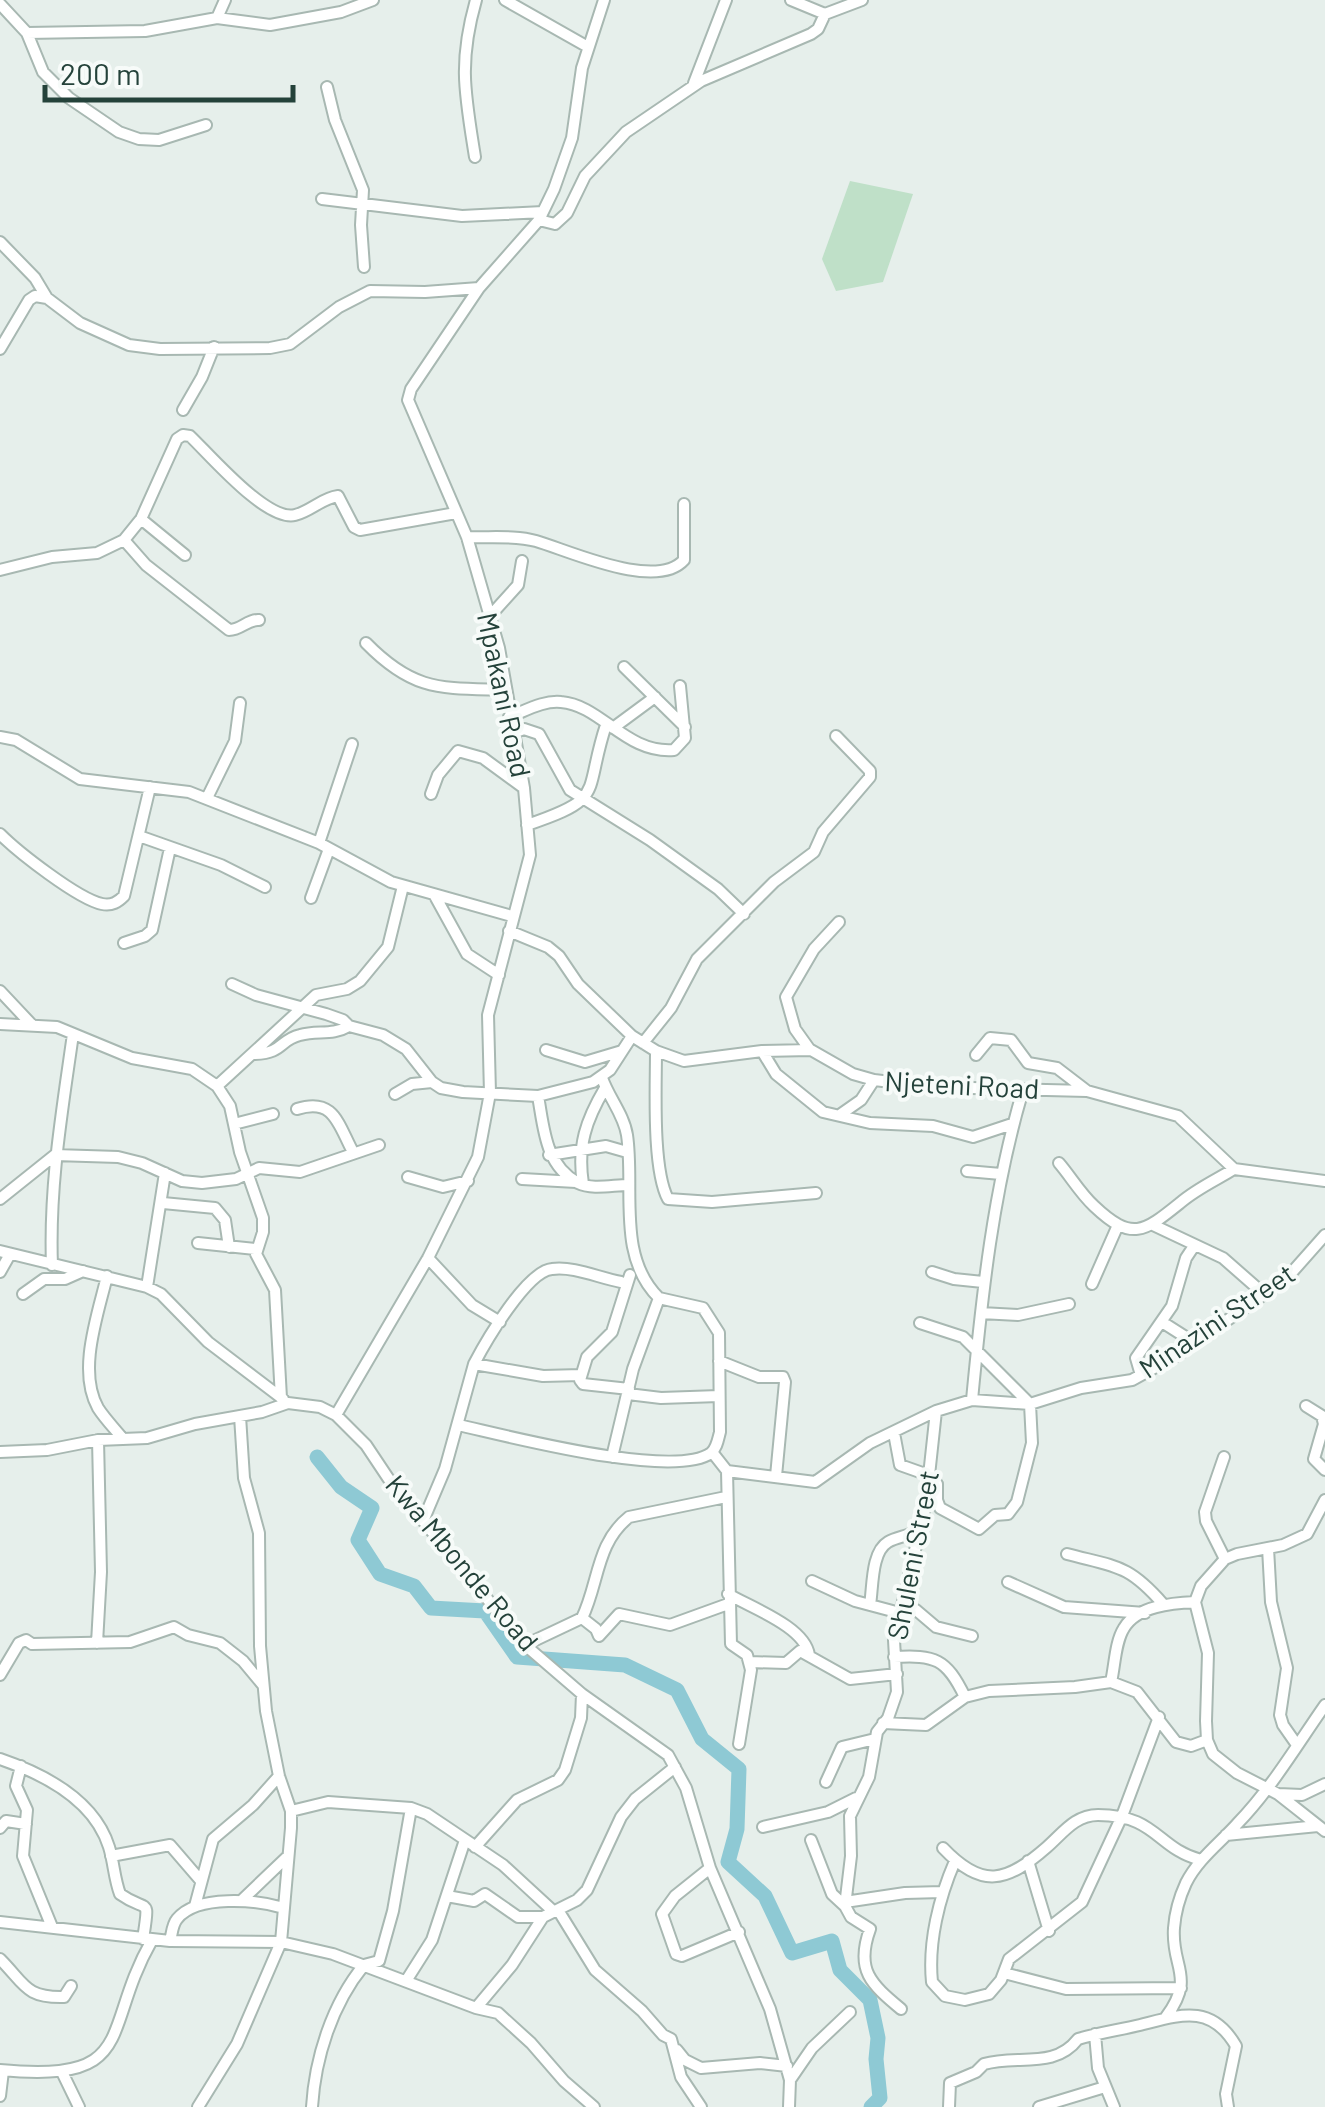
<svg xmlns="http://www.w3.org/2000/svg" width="1325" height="2107" viewBox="0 0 1325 2107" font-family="Barlow,sans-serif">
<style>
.green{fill:#bfe0c8}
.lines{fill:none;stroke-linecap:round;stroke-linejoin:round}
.river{stroke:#8ec9d4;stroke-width:15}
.minor-casing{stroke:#a8b8b2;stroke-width:14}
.minor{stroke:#fff;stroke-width:10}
.labels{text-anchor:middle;stroke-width:8;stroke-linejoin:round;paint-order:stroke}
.street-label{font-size:28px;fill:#24423a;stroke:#f7fbf9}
</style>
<rect width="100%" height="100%" fill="#e6efeb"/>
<path class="green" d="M850,181L913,194L883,282L836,291L822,259Z"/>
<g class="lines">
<path class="river" d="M317,1457L341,1487L372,1508L358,1540L380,1574L414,1586L431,1608L485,1611L517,1657L625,1665L677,1690L702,1739L739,1769L737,1829L728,1862L765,1896L792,1953L832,1941L840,1970L870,2000L878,2038L876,2059L880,2098L871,2107"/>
<g class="minor-casing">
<path id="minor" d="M505,0L588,47
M791,0L825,14L862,0
M0,4L27,33L43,72L69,98L119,132L139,139L159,140L206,125
M217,18L225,0
M27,33L145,31L217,18L270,25L341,12L373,0
M694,83L726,0
M327,87L335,120L363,190L361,225L364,267
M475,157C465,94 458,63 476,0
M322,199L462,216L543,212
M539,220L555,224L567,213L585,176L626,132L701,81L811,34L818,29L825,14
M0,242L35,278L47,298
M0,349L29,300L35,296L47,298L80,323L129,345L160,349L270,348L290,344L339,307L370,291L425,292L479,288
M183,410L202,377L214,347
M141,519L185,555
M467,537C489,538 515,535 536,541C570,551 656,591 684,560V504
M124,540L146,565L229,630C241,630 248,619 259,620
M0,570L52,557L97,553L124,540L141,519L177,439L183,435L190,436C210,455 267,522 295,515C311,511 322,498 338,496L354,527L360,530L456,513
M490,616L518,585L522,561
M366,643C414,692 441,688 505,690
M624,667L685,727
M509,717C525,711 544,700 561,702C601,705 626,754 674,750L685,738L680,686
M613,728L655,697
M513,733L524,729L539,734L570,790L650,840L718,889L744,914
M0,737L16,740L80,779L189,792L319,843L391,882L512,916
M431,794L438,775L458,751L483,758L524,788
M207,798L235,741L240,703
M527,825C607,798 583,795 606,725
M0,834C18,852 78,899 102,904C112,906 118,902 124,896L150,787
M139,836L221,865L265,887
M319,843L352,744
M435,896L467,954L499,975
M311,898L329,849
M509,931L548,947L559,956L578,984L632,1036L656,1051L684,1061L762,1051L811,1050L853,1074L874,1080L934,1087L1087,1091L1178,1116L1234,1169L1325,1181
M124,943L145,936L152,930L170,848
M232,984L256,995L326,1014L343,1020L349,1026L383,1035L406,1049L432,1082L441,1088L463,1092L538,1096L593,1082L610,1070L632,1036
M0,991L32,1025
M0,1024L57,1027L132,1058L192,1069L217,1086L230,1106L240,1152L263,1218V1232L256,1254L275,1290L281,1398
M643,1043L671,1008L697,959L774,882L814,852L823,832L870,777V771L836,736
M546,1050L585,1062L622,1051
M810,1050L795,1029L786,997L814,949L839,922
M656,1051C656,1087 652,1169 668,1199L712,1202L816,1193
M762,1051L776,1074L823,1112L870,1123L933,1126L973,1137L1012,1124
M255,1054C284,1053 279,1040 300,1035C318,1030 332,1036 349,1026
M976,1055L990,1038L1011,1040L1028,1063L1057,1068L1087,1091
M217,1086L316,995L347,989L360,981L388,947L403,886
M395,1094L412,1084L432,1082
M538,1096C544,1129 545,1165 578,1183C592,1190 613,1185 628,1185
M297,1109C334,1097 338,1124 353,1152
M841,1114L861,1100L874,1080
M234,1124L273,1114
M549,1155L606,1146L627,1152
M1059,1163C1071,1177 1080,1193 1094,1206C1132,1242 1144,1232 1180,1203C1196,1189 1216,1180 1234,1169
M967,1171L1001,1174
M408,1177L443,1187L468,1181
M522,1179L576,1182
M583,1184C577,1146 586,1120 605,1088
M0,1199L55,1155L118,1157L142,1163L182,1181L202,1183L236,1179L259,1168L300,1172L379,1145
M163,1203L215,1208L225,1220L229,1247
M1153,1225L1223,1258L1264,1294
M198,1243L255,1249
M0,1251L147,1287L161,1294L208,1342L283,1399
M428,1258L472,1305L500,1322
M52,1265C49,1186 62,1112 73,1034
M0,1272L9,1256
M932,1272L954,1279L983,1282
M107,1276C98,1314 77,1371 98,1408C105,1419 115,1429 123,1439
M1092,1284L1118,1225
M147,1287L165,1173
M23,1294L44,1279H65L83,1271
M981,1313L1018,1315L1069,1304
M1162,1322L1195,1343
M920,1323L963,1337L1030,1404L1032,1443L1017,1502L1008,1514L995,1515L979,1529L940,1508L937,1500V1484L931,1477
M719,1361L759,1377H783L785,1382L776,1476
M474,1364C486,1341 527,1271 552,1269C574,1266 599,1278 621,1282
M1141,1375L1136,1358L1172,1306L1186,1258L1194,1246
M629,1389L583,1384L580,1380L587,1357L612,1332L630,1275
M628,1394L661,1398L719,1396
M972,1400C982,1295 993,1191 1023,1090
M1306,1406L1322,1416L1324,1424L1314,1459L1325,1470
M336,1415L428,1258L478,1157L490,1093L488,1015L530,855L524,788L499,648L467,537L408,400L411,389L479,288L539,220L554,189L572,138L582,68L604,0
M458,1425C504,1435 673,1480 711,1453C717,1448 718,1439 720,1432L719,1333L703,1308L659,1298C616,1256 635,1188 627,1135C624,1115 609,1098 602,1078
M894,1433L900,1465L931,1476
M0,1452L47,1450L98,1440L147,1438L195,1424L262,1412L288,1403L320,1407L336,1415L366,1445L388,1478L525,1645L582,1694L668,1755L686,1788L710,1868L770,2009L790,2080L789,2107
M712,1452L727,1471L815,1482L870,1443L936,1411L972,1400L1030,1404L1081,1388L1132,1380L1179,1354L1286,1279L1325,1235
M612,1457L633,1369L659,1298
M1224,1457L1205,1512L1206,1521L1225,1559
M727,1471L731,1644L747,1655L751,1670L739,1744
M1325,1500L1307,1534L1283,1545L1237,1554L1225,1559L1201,1586L1195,1602L1208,1653L1206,1721L1207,1740L1213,1754L1237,1773L1278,1794L1325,1831
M423,1521L445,1469L474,1364L543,1376L581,1375
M1268,1548L1271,1602L1287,1668L1280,1715L1283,1725L1297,1745
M1067,1554C1116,1567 1128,1564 1163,1604
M812,1581L855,1601L900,1613
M1008,1582L1064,1607L1145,1613
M728,1594C752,1608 805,1627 809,1655
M870,1605C873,1587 871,1552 888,1542C898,1536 909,1537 919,1529
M902,1605L916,1610L936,1627L972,1636
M582,1618L596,1629L599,1636L619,1614L670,1625L728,1604
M97,1643L101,1572L98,1440
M525,1645L582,1618C599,1583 596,1543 629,1517L726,1497
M894,1657C935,1655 946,1658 965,1697
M750,1662L786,1663L800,1651L850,1679L897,1674
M0,1675L19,1643L26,1640L32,1644L130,1642L174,1627L188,1635L220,1643L243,1661L263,1685
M1111,1682C1115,1665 1115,1642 1124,1628C1137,1606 1172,1603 1195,1602
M883,1723L926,1725L965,1697L989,1691L1075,1687L1111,1682L1137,1692L1176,1742L1191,1746L1207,1740
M0,1759C44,1774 94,1799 109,1847C114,1863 114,1878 120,1894C148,1914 150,1894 143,1939
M21,1766L16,1786L27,1810L23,1856L52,1927
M826,1782L842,1747L875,1739
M1278,1794L1302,1795L1325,1784
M291,1811L328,1802L411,1808L427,1814L503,1865L553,1911
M763,1827L828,1812L856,1798
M0,1828L6,1821L26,1824
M1226,1835L1318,1826
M811,1840L832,1894L845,1906
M475,1847L517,1800L558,1780L565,1770L581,1718L582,1694
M943,1848C982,1889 1006,1883 1047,1847C1063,1833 1075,1815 1098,1815C1157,1815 1156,1848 1201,1860
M111,1856L170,1845L201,1881
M955,1861C939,1898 928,1942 932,1982L945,1996L965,2000L989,1994L1001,1980L1009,1959L1082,1902L1122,1816L1159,1717
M1028,1861L1049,1931
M710,1868L675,1896L662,1914L676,1954L682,1956L739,1932
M447,1896L474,1901L485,1894L518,1917H543
M243,1899L288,1856
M845,1902L905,1893L942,1892
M195,1906L213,1839L253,1805L279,1776
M558,1910L595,1970L642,2011L663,2035L671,2039L681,2077L701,2107
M0,1922L170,1941L281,1942L333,1954L476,2008L498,2013L531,2043L564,2081L594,2107
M170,1941C172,1934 172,1925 177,1919C197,1894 257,1900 284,1908
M0,1959C25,1984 25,1998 64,1997L71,1986
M1004,1973L1066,1989L1181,1988
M406,1981L432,1940L465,1840
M476,2008L512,1965L543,1917L577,1900L587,1890L621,1817L635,1799L675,1767
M901,2009C871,1984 855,1970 870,1929L851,1917L845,1906L851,1856L850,1816L869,1777L877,1732L888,1718L897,1692L894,1640L926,1503L936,1411
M1166,2017C1196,1976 1171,1968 1174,1928C1175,1914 1180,1896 1186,1883C1198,1859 1220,1843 1237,1824C1271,1789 1297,1745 1325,1705
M1095,2034L1098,2068L1114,2107
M677,2050L685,2060L701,2068L760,2063L787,2066
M0,2070C140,2083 100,2031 152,1940
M62,2072L79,2107
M790,2080L812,2048L850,2012
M0,2096L3,2071
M198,2107L237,2044L281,1942L291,1828V1811L279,1776L266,1711L260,1646L259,1533L244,1478L240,1416
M312,2107C315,2058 332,2004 364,1965L379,1961L393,1911L411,1808
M949,2107L950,2083L976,2072L984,2064C1017,2054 1054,2070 1078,2039C1098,2033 1119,2030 1140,2025C1180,2015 1211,2003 1236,2046L1226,2094L1228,2107
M1039,2107L1105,2087"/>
</g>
<use href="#minor" class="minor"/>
</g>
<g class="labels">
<g class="street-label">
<text transform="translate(504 695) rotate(78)" y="10">Mpakani Road</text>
<text transform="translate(962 1085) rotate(3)" y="10">Njeteni Road</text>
<text transform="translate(1217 1321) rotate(-34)" y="10">Minazini Street</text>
<text transform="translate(913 1555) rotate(-79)" y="10">Shuleni Street</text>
<text transform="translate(462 1563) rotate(50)" y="10">Kwa Mbonde Road</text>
</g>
</g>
<path d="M45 85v15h248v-15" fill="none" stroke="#24423a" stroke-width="5"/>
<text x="60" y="85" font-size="30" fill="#24423a" stroke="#f7fbf9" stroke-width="8" paint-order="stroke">200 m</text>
</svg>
